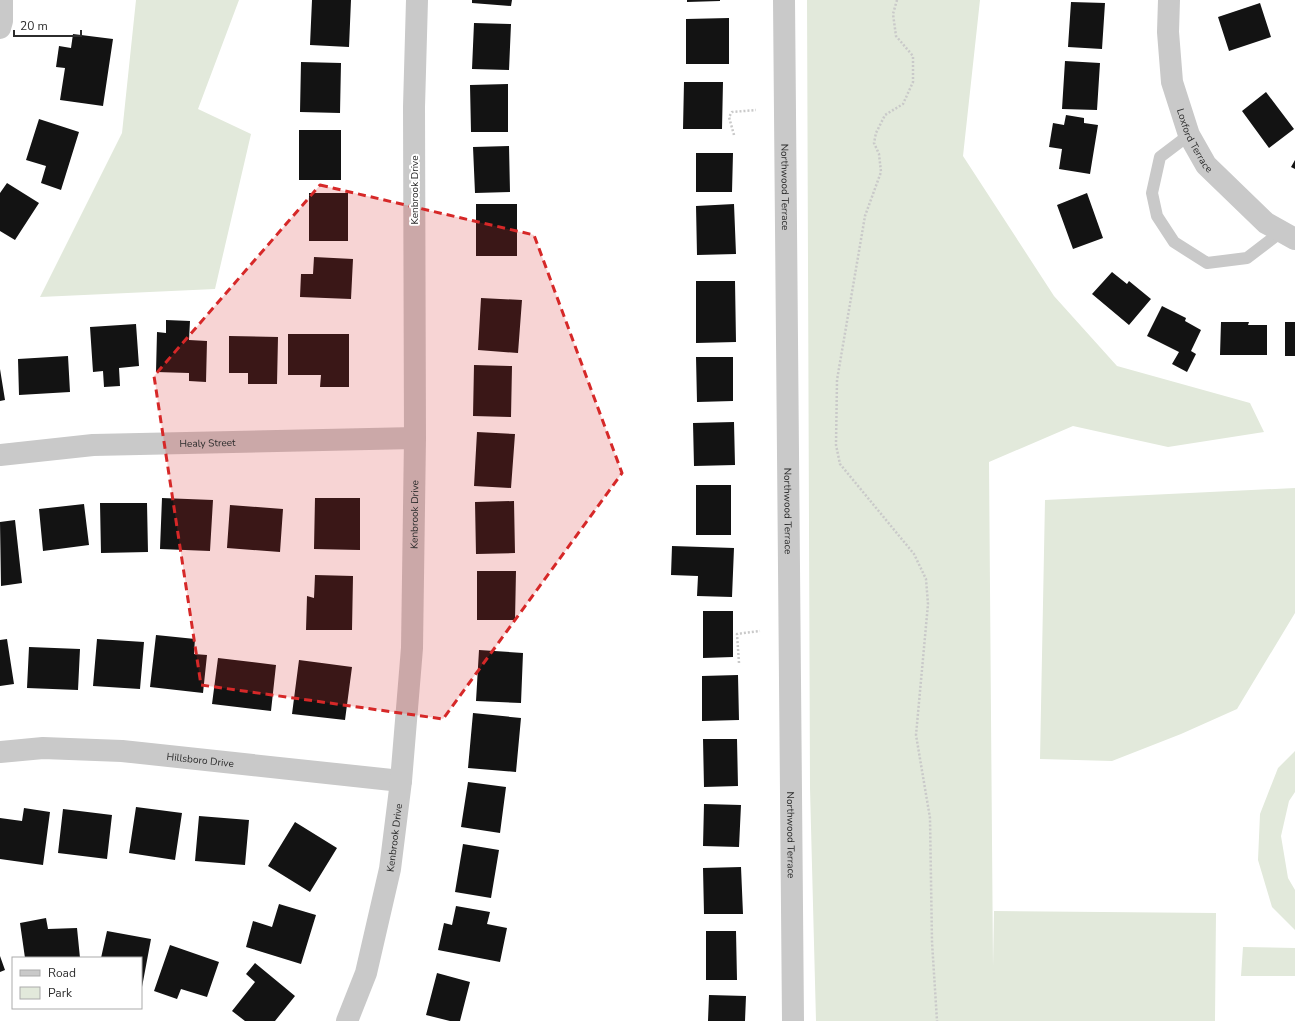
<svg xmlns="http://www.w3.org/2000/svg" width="1295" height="1021" viewBox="0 0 1295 1021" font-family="'Nunito Sans',sans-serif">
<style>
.green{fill:#e2e9db}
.building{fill:#131313}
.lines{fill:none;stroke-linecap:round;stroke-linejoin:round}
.path{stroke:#c9c9c9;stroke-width:2.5;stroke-dasharray:2 2;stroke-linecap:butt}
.lane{stroke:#c9c9c9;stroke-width:12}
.street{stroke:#c9c9c9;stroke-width:22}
.marked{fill:#d62828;fill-opacity:0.2;stroke:#d62828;stroke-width:3;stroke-dasharray:8 5;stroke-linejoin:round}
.labels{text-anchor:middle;stroke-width:4;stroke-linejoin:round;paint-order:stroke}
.street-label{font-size:10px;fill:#2c2c2c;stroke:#fff}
</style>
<rect width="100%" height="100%" fill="#fff"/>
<path class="green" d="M136,0H239L198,109L251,134L215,289L40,297L122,133Z
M807,0H980L963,156L1054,296L1117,366L1250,403L1264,432L1168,447L1073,426L989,462L993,967L994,911L1216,913L1215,1021H816L810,788Z
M1295,488V613L1237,709L1181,734L1112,761L1040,759L1045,500Z
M1295,751V792L1289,801L1281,836L1288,878L1295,890V930L1272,907L1258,860L1260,814L1278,768Z
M1243,947L1295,948V976H1241Z"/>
<path class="building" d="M312,0H351L349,47L310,45Z
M472,0H512L511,6L472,3Z
M687,0H720V1L687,2Z
M1071,2L1105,3L1102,49L1068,47Z
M1260,3L1271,37L1229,51L1218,17Z
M729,18V64H686V19Z
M474,23L511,24L509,70L472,69Z
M73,34L113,39L103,106L60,100L65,68L56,67L59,46L71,48Z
M1065,61L1100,63L1097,110L1062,109Z
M301,62L341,63L340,113L300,112Z
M684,82H723L722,129H683Z
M508,84V132H471L470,85Z
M1266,92L1294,129L1269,148L1242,111Z
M1066,115L1084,118V123L1098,125L1090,174L1059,169L1062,149L1049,147L1053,123L1064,125Z
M39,119L79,132L61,190L41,183L46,166L26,160Z
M299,130H341V180H299Z
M509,146L510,192L475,193L473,147Z
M696,153H733L732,192H696Z
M1295,160V169L1291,167Z
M7,183L39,203L15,240L0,231V193Z
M309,193H348V241H309Z
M1087,193L1103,238L1073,249L1057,205Z
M476,204H517V256H476Z
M734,204L736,254L697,255L696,206Z
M314,257L353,259L351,299L300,297L301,274H313Z
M1112,272L1127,284L1129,281L1151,299L1129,325L1092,294Z
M696,281H735L736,342L696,343Z
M481,298L522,300L518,353L478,350Z
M1162,306L1186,318L1185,321L1201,330L1191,351L1196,354L1187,372L1172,364L1179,352L1147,336Z
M166,320L190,321L189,340L207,341L206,382L189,381V373L156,372L157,332L166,333Z
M1221,322H1249L1248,325H1267V355H1220Z
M1285,322H1295V356H1285Z
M136,324L139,366L119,368L120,386L104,387L103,371L93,372L90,327Z
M288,334H349V387H320L321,375H288Z
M229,336L278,337L277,384H248V373H229Z
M68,356L70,392L19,395L18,359Z
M696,357H733V401L697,402Z
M474,365L512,366L511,417L473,416Z
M0,369L5,400L0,401Z
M734,422L735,465L694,466L693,423Z
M477,432L515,434L511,488L474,486Z
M696,485H731V535H696Z
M162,498L213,500L210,551L160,549Z
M315,498H360V550L314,549Z
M514,501L515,553L476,554L475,502Z
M100,503H147L148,552L101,553Z
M84,504L89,545L43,551L39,509Z
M230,505L283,509L280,552L227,548Z
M15,520L22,583L1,586L0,522Z
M672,546L734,548L732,597L697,596L698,576L671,575Z
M477,571H516L515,620H477Z
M315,575L353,576L352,630H306L307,596L314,598Z
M703,611H733V657L703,658Z
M156,635L195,639L194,654L207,655L203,693L150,687Z
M7,639L14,684L0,686V640Z
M97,639L144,642L140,689L93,686Z
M29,647L80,649L78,690L27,688Z
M479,650L523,653L521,703L476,701Z
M218,658L276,665L271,711L212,704Z
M299,660L352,667L345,720L292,714Z
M738,675L739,720L702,721V676Z
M473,713L521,718L516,772L468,768Z
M703,739H737L738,786L704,787Z
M468,782L506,787L500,833L461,827Z
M704,804L741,805L739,847L703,846Z
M136,807L182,813L175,860L129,853Z
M24,808L50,812L43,865L0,859V818L22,821Z
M63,809L112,815L107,859L58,853Z
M199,816L249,820L245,865L195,861Z
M295,822L337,848L310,892L268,866Z
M463,844L499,850L491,898L455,892Z
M741,867L743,914H704L703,868Z
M279,904L316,915L301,964L246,947L253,921L272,927Z
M456,906L490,912L487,924L507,928L500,962L438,950L444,923L452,925Z
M46,918L48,929L77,928L80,958H25L20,923Z
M107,931L151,939L142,987L141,958H101Z
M706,931H736L737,980H706Z
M170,945L219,962L207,997L181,989L177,999L154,991Z
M0,956L5,970L0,972Z
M255,963L295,996L275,1021H245L232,1011L255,982L246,974Z
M437,973L470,982L460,1021H450L426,1015Z
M709,995L746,996L745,1021H708Z"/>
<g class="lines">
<path class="path" d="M897,0L893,14L896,36L913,56V82L903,104L885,115L876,133L874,143L879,154L881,172L865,216L837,380L836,445L840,464L914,554L926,579L928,604L916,735L930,818L932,942L937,1021
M734,135L729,117L732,112L756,110
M739,663L737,634L760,631"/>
<path class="lane" d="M1189,135L1160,157L1152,193L1157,216L1174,242L1207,263L1247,258L1281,232"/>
<g class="street">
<path id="s1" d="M784,0L793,1021"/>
<path id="s2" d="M1169,0L1168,32L1172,82L1189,135L1206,165L1266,223L1295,239"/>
<path d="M0,28L2,21V0"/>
<path id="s3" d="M0,455L93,445L415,438"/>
<path id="s4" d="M0,752L43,748L122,751L401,781"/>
<path id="s5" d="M347,1021L366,973L390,869L401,781L412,648L415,438L414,107L417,0"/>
</g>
</g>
<path class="marked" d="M320,185L534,235L622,473L443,719L201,685L154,376Z"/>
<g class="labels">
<g class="street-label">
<text dy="4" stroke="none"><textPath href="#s2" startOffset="145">Loxford Terrace</textPath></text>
<text dy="4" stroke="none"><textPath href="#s1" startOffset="187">Northwood Terrace</textPath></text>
<text transform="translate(414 190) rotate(-90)" y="4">Kenbrook Drive</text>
<text dy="4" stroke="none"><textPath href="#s3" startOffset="208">Healy Street</textPath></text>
<text dy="4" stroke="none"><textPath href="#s1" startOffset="511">Northwood Terrace</textPath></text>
<text dy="4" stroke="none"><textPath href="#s5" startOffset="514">Kenbrook Drive</textPath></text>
<text dy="4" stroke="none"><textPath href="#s4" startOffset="201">Hillsboro Drive</textPath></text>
<text dy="4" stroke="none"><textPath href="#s1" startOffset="835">Northwood Terrace</textPath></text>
<text dy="4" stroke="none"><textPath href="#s5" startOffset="190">Kenbrook Drive</textPath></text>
</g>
</g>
<rect x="12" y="957" width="130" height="52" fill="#ffffff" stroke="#ababab"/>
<rect x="20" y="970" width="20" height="6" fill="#c9c9c9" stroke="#ababab"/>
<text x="48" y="977" font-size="12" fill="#2c2c2c">Road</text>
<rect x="20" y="987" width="20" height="12" fill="#e2e9db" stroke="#ababab"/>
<text x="48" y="997" font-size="12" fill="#2c2c2c">Park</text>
<path d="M14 30v6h67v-6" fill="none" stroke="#2c2c2c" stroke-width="2"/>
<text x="20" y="30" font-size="12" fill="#2c2c2c" stroke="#ffffff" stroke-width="3" paint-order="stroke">20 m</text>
</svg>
